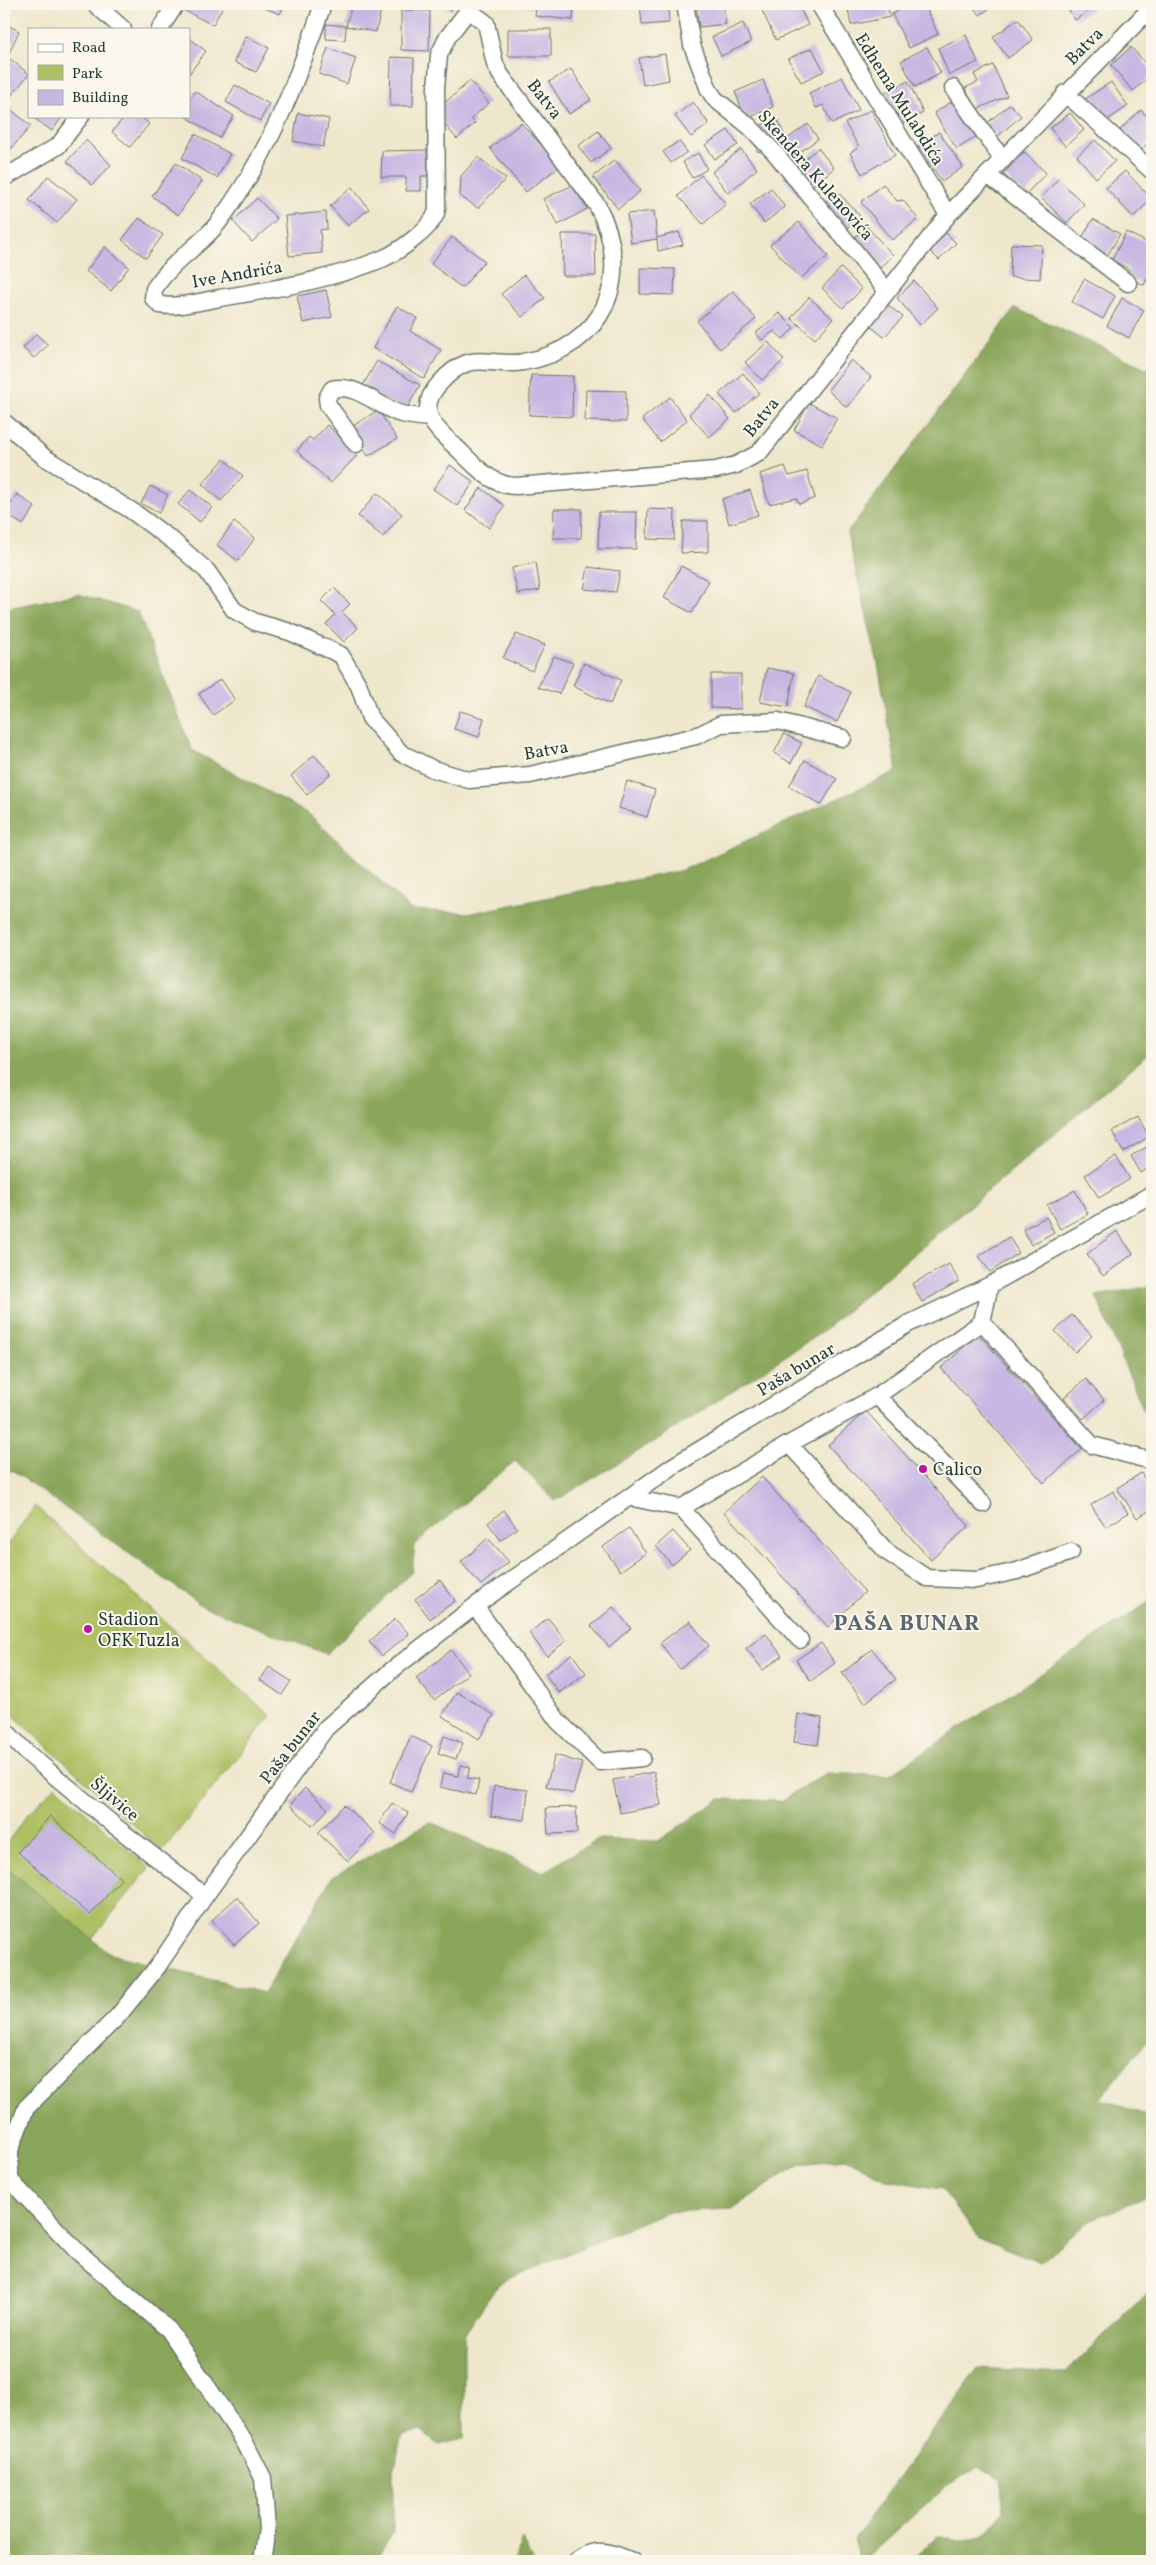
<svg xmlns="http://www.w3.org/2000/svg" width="1156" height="2565" viewBox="0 0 1156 2565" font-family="Vollkorn,serif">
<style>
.green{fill:#aec064;stroke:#667e4c}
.forest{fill:#8aa65a;stroke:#547247}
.building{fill:#c7b7e2}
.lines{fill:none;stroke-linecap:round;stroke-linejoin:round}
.minor-casing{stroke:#687869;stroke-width:19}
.minor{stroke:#fff;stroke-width:16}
.poi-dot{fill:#b5179e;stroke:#fbf7ec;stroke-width:2}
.labels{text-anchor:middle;stroke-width:4;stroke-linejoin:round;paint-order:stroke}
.street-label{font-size:18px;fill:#1f3d34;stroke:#fbf7ec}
.poi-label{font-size:18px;fill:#1f3d34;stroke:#fbf7ec;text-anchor:start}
.district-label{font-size:22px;font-weight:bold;letter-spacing:1px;fill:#5a6871;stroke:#fbf7ec}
</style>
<rect width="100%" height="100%" fill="#fbf7ec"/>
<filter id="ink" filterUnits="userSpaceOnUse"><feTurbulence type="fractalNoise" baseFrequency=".02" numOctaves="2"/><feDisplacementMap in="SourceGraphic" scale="10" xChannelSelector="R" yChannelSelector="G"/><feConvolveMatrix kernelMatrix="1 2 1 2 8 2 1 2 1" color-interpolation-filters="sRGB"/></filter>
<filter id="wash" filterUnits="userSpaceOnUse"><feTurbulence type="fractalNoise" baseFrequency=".0096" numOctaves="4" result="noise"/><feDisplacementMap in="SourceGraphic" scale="20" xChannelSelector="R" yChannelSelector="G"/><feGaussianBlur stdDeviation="1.12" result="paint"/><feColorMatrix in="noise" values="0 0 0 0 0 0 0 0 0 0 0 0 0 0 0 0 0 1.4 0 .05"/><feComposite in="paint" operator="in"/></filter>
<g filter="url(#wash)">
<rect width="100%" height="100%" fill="#efe7cc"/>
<path class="green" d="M35,1506L271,1716L162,1851L4,1707V1550Z
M56,1786L149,1868L4,2049V1847L26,1816Z"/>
<path class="forest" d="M1015,308L1148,369L1152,359V1051L822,1332L654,1442L555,1501L515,1461L415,1544L412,1572L326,1654L204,1607L12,1470L4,1477V609L78,594L138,612L192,750L310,815L411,910L472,913L683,870L897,771L878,664L847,533Z
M1152,1286V1430L1096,1296Z
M1152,1600V2034L1100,2099L1152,2117V2194L1090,2220L1041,2262L979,2238L941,2189L888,2180L846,2159L800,2164L732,2209L666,2212L499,2283L464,2335V2438L439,2445L421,2430L403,2435L393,2470V2533L375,2561H4V1865L110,1954L264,1993L332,1877L430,1822L543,1872L598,1839L658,1841L720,1799L781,1801L827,1773L888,1776Z
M1152,2288V2561H912L937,2535C976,2545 979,2543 1004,2512L1000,2479L979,2466L946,2486L863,2561H860L853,2540L978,2368L1065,2373Z
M523,2540L533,2561H514Z"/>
<g id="blocks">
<path class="building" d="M184,4H224L213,25L181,9Z
M255,4H285L280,14Z
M352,4H382L376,32L346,26L345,40L326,39V24L346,26Z
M443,4H457L450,11Z
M518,4H574L573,20L535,16L536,8L518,6Z
M640,4H668L669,23L642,25Z
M696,4H723L726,24L699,27Z
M759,4H798L808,25L776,40Z
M847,4H887L890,17L851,25Z
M913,4H924L938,34L909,48L892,14Z
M971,4H996L980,15Z
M1065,4H1096L1097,6L1075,20Z
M401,10L430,11L429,51L401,50Z
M1018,19L1033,40L1008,58L993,37Z
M4,23L19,31L9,53L4,50Z
M743,23L751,42L721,56L712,37Z
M508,29H551V56H508Z
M966,35L978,62L949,75L938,48Z
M246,36L269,48L256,72L234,62Z
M189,38L206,51L189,74Z
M927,47L941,73L915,87L901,61Z
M1131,47L1152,71V75L1133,91L1111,65Z
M328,48L356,58L347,84L319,74Z
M812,48L824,71L801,82L788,59Z
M4,54L29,74L4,104Z
M665,54L669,80L643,85L639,58Z
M391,57L414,58L413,106H390Z
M993,65L1007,96L975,110L965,88L978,82L974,74Z
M571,69L591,100L569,114L549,82Z
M842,77L859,110L832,124L823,105L816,108L809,93Z
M763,80L773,107L746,119L735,92Z
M470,81L489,103L471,119L475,123L457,139L434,112Z
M908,81L923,113L899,125L884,93Z
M1111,82L1128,106L1102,124L1085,99Z
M235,85L269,104L260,121L226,102Z
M195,91L234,116L219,138L185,116H189V101Z
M957,98L980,134L957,149L934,113Z
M693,102L709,124L691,137L675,116Z
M1010,104L1021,116L997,137L986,124Z
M9,108L31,126L10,150L4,145V114Z
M871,110L895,155L862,174L850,153L859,147L845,123Z
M1141,110L1152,122V139L1140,151L1120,130Z
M298,113L329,119L323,147L293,141Z
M1070,113L1084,130L1065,146L1050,128Z
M31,116H63L52,131Z
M125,116H140L149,124L130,147L112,132Z
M777,118L786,139L758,152L749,131Z
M521,123L560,166L526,192L490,148Z
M808,124L818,139L797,154L787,139Z
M728,130L738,145L715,159L705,145Z
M598,131L611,148L591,163L578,146Z
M939,132L963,167L942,182L918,147Z
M195,134L230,154L217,178L182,158Z
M86,140L111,165L92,185L67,161Z
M1095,140L1115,161L1096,178L1077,156Z
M679,141L687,152L671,163L663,152Z
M818,148L834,168L799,197L783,177Z
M741,149L757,169L728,193L712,172Z
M427,150L428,176H421V191H406V177H381L382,151Z
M1024,152L1046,173L1025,195L1003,174Z
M698,153L707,169L692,178L683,162Z
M478,157L506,179L478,208L460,196L461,176Z
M615,160L640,191L618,209L593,177Z
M176,163L202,181L178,215L152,196Z
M1125,171L1152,199L1133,217L1106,188Z
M701,175L726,204L703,224L678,196Z
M48,176L77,199L57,223L29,200Z
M1058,179L1084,204L1067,223L1041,198Z
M883,184L897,201L903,200L918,219L892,240L861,202Z
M573,185L587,209L558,225L543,199Z
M352,187L369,209L348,226L330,206Z
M771,188L785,207L764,223L750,204Z
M837,191L860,216L839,236L816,211Z
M257,198L277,219L252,242L233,221Z
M654,211L657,238L679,232L683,245L658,251L657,239L631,243L627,214Z
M326,212L327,229L320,230L322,253L289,256L285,216Z
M139,218L163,235L146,258L122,240Z
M1093,219L1120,234L1106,258L1079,243Z
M799,222L828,256L801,278L770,245Z
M866,226L893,255L872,275L845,247Z
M940,227L956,243L939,260L923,244Z
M1126,232L1152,245V268L1144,285L1125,276L1129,269L1112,260Z
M562,234H595L596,276H563Z
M452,237L485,261L462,288L431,264Z
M1011,244L1042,245L1040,279L1010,277Z
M105,247L129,267L111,291L86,271Z
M640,268L675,269L674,295L640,294Z
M841,268L862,289L843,308L822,288Z
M524,275L545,298L522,317L501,294Z
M1084,279L1115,296L1103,319L1072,302Z
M914,281L938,308L920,325L897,298Z
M326,290L332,317L303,323L297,296Z
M733,291L756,319L720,349L697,321Z
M809,297L833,319L815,339L791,318Z
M878,297L903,317L884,337L860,318Z
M1122,298L1144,310L1129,338L1107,326Z
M397,306L417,318L410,331L441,350L424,379L373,348Z
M779,313L794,328L783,339L774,331L762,340L756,333Z
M36,334L48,345L34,358L23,348Z
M768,342L784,360L762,380L745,362Z
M851,360L871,377L847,408L828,390Z
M377,361L420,385L405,412L362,387Z
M743,373L759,393L736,413L719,394Z
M531,375L573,376L572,417L529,415Z
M586,390L626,391V422L585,421Z
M710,395L730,419L709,437L689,414Z
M670,397L687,420L660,442L642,419Z
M809,403L837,418L822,445L794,430Z
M378,410L397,439L368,456L350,428Z
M327,425L358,454L331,483L297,451L309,437L313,440Z
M224,459L243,476L221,501L202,484Z
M450,465L474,482L457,506L433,489Z
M785,466L789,476L807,471L815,498L799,504L796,498L769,504L760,474Z
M150,486L168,495L159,513L141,504Z
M481,488L505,506L489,528L465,510Z
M190,490L212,507L200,522L178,504Z
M750,490L758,515L729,524L722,499Z
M377,493L402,514L383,537L358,516Z
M17,494L35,507L23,525L5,513Z
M554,509H582L581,538H553Z
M648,509L675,510L674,540L647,539Z
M599,512H637L636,549H598Z
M683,521H708V552L681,553Z
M234,522L255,538L238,561L217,545Z
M536,562L540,590L518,594L512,568Z
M681,566L709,581L692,613L664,598Z
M588,567L620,571L616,592L584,589Z
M334,588L350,604L342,612L358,628L344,642L326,624L335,615L321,601Z
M516,634L545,645L532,671L503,658Z
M554,656L573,663L559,694L538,687Z
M584,663L621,680L610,704L573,686Z
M767,668L794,673L788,707L760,702Z
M711,674H741V709L711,708Z
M818,676L851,692L837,722L804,707Z
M221,679L235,700L213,715L199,694Z
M460,711L484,718L479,737L454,729Z
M784,734L802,743L791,763L774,753Z
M314,755L331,773L307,795L291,776Z
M805,760L837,779L821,805L789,786Z
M627,781L655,790L647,817L619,808Z
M1138,1117L1149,1137L1123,1152L1112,1131Z
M1152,1144V1166L1141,1173L1131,1156Z
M1116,1156L1130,1179L1099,1198L1085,1175Z
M1075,1190L1088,1214L1060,1229L1047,1205Z
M1046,1217L1054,1232L1031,1245L1023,1229Z
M1117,1231L1133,1254L1103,1276L1087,1254Z
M1009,1237L1019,1253L990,1272L979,1256Z
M949,1264L959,1281L922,1302L912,1284Z
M1072,1315L1092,1336L1075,1352L1055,1331Z
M978,1334L1082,1449L1044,1483L941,1368Z
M1086,1379L1104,1400L1083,1419L1064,1398Z
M866,1411L969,1526L931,1560L828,1445Z
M1141,1473L1152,1491V1509L1137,1518L1117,1488Z
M762,1477L865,1592L828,1627L724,1512Z
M1113,1491L1128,1513L1106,1527L1091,1505Z
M504,1510L517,1528L501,1540L488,1523Z
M629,1528L646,1553L620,1571L603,1547Z
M673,1531L690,1550L672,1565L656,1546Z
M488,1538L509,1562L481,1585L461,1562Z
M440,1580L455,1601L430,1619L415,1599Z
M613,1607L631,1628L609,1647L591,1626Z
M548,1618L566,1641L547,1656L529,1633Z
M395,1619L409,1634L382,1656L369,1642Z
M690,1621L709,1646L680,1669L660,1643Z
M766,1634L782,1656L763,1670L746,1648Z
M821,1643L835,1663L811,1681L796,1660Z
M872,1649L896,1679L865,1703L842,1673Z
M451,1650L469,1673L434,1700L416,1678Z
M572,1654L586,1673L559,1693L545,1674Z
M269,1667L291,1681L282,1695L260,1680Z
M457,1692L494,1715L479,1739L442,1716Z
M798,1714L822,1718L818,1745L794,1742Z
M411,1736L432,1746L411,1792L390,1782Z
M444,1736L463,1743L456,1759L438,1753Z
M555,1755L582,1763L573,1794L546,1786Z
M460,1765L470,1767L467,1778L479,1780L476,1795L440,1787L443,1773L458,1776Z
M654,1772L661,1805L620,1813L613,1780Z
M494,1786L528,1790L525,1820L491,1816Z
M305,1788L328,1809L313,1826L290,1805Z
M392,1803L408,1813L396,1834L379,1823Z
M344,1805L375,1833L348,1861L318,1833Z
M576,1807L577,1833L548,1834L546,1808Z
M50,1816L121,1879L90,1915L18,1852Z
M237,1897L259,1923L234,1945L212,1920Z"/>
</g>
</g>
<g filter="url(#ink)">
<use href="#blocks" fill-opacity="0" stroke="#687869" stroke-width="1"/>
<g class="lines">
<g class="minor-casing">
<path id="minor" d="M95,4L123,29
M323,4C297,81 268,157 218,223C201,245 175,259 159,282L154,289L153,298L160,305C179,308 201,301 220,298C274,289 331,280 382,259C398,252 435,227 437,209L436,87L439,55L447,38L473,4
M685,4L692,45L709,90L715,99L749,126L775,153L887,291
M819,4L948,215
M468,10L486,23L495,64L500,74L597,205C635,277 605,348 523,362C505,366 482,358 467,363C456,367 447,375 440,383C412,413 439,431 460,451C475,466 493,486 516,486L716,470L736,465L759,453L948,215L1152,7
M160,29L176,4
M953,88L1003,160
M1065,93L1152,171
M989,176L1128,283
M4,178L58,146L81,116
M4,422L44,457L132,511L173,541L207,571L234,610L255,622L290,632L341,655L359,686L370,718L401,753L433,769L469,780L530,775L696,736L721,724L778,721L843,738
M356,444L328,405L327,398L332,389C355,383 377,405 398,413C408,416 419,417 430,418
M982,1322L1092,1445L1144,1459
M877,1396L983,1504
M789,1444L887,1552L927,1578L976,1580L1017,1571L1071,1552
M628,1497L681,1508L789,1444L877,1396L982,1322L990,1285
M681,1508L800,1640
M475,1606L558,1721L600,1762L642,1758
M4,1729L27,1753L115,1826L205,1896
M262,2561L267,2529L263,2478L244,2441L169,2330L77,2251L10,2180V2150L26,2108L118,2016L158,1966L205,1896L326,1728L392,1670L475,1606L673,1466L908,1324L990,1285L1152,1194
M577,2561C595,2545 613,2553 632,2561"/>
</g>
<use href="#minor" class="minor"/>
</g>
</g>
<g class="poi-dot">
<circle cx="923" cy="1469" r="5"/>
<circle cx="88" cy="1629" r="5"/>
</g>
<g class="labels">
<g class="street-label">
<text transform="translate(1084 46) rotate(-45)" y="6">Batva</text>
<text transform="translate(545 99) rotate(52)" y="6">Batva</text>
<text transform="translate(900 99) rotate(58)" y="6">Edhema Mulabdića</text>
<text transform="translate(816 175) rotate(49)" y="6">Skendera Kulenovića</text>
<text transform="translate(237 274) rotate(-10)" y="6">Ive Andrića</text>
<text transform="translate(761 417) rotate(-51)" y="6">Batva</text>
<text transform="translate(546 750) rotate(-10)" y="6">Batva</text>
<text transform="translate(796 1369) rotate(-31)" y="6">Paša bunar</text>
<text transform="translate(290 1747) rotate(-52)" y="6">Paša bunar</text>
<text transform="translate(115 1799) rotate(40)" y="6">Šljivice</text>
</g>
<g class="poi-label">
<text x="933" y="1475">Calico</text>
<text x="98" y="1625">Stadion<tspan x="98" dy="21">OFK Tuzla</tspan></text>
</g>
<g class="district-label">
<text x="907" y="1630">PAŠA BUNAR</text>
</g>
</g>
<rect width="1156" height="2565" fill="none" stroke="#fbf7ec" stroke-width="20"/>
<rect x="28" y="28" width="162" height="90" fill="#fbf7ec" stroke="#a3ada2"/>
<rect x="38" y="44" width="25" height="8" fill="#ffffff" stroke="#a3ada2"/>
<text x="72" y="52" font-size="15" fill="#1f3d34">Road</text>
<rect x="38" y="65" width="25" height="15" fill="#aec064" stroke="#a3ada2"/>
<text x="72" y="78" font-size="15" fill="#1f3d34">Park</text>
<rect x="38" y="90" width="25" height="15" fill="#c7b7e2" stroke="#a3ada2"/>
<text x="72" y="102" font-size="15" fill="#1f3d34">Building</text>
</svg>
